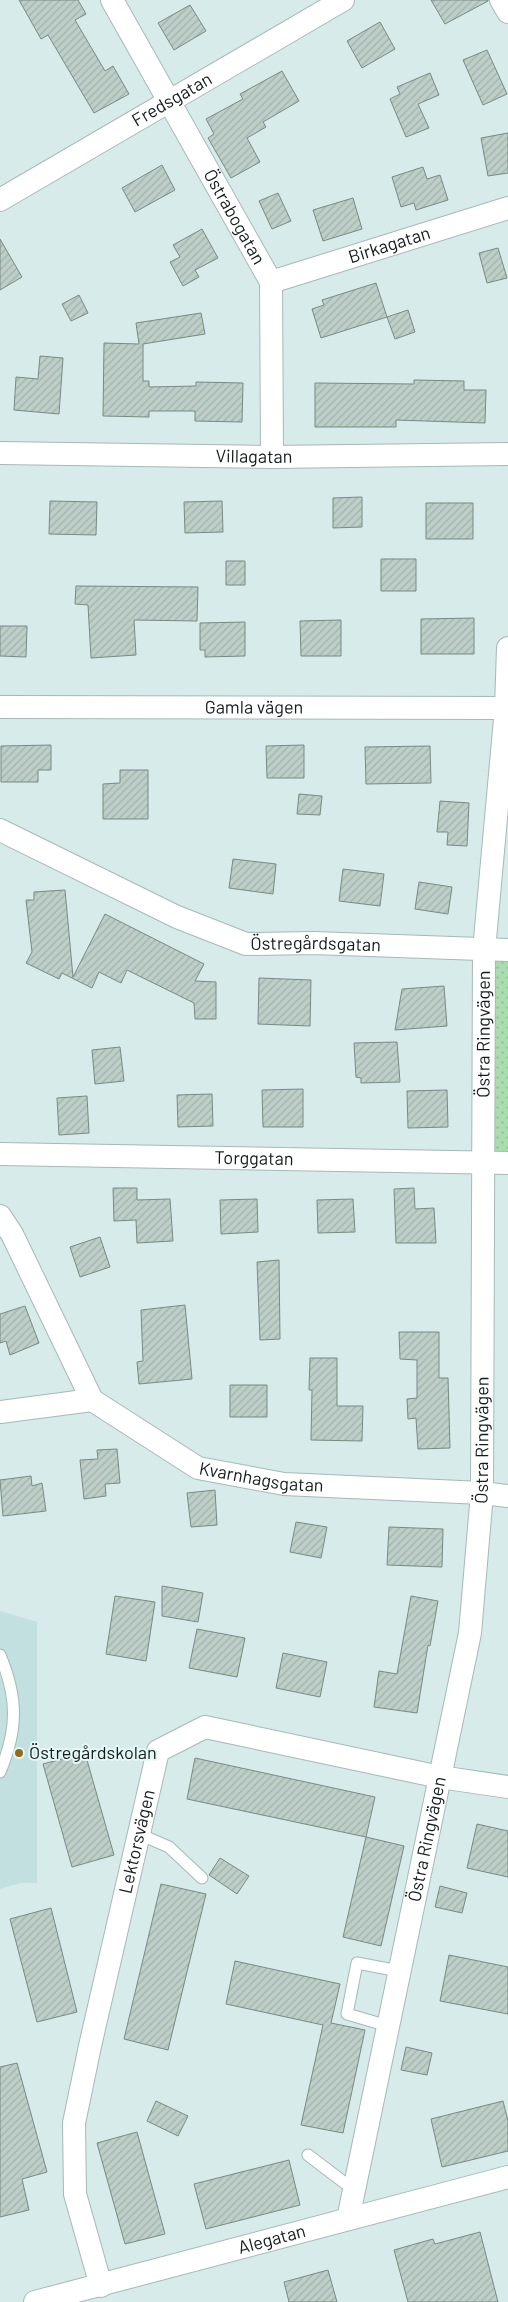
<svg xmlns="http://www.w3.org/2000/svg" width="508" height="2302" viewBox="0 0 508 2302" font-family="Barlow,sans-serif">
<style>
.built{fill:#c2e0df}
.green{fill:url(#green-dots)}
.building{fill:url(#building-hatch);stroke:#798a83}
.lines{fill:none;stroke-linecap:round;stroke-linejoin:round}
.lane-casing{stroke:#a5b9b8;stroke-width:13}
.street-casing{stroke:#a5b9b8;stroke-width:24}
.lane{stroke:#fff;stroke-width:11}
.street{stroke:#fff;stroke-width:22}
.poi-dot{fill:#966b18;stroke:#e4f8f7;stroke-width:2}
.labels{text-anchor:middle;stroke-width:4;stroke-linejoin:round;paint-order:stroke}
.street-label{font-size:18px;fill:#141b1b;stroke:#e4f8f7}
.poi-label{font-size:18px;fill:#141b1b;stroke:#e4f8f7;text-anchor:start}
</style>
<defs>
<pattern id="green-dots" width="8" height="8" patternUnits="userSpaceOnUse" patternTransform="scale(1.25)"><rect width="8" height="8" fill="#aadcaf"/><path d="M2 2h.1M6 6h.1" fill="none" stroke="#91bc96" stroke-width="1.8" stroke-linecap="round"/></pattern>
<pattern id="building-hatch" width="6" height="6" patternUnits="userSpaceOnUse" patternTransform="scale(1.25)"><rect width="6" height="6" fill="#bdcfc8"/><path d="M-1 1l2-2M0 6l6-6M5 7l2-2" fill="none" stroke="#a2b1ab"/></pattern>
</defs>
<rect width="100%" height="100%" fill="#d6ebea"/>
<path class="built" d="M0,1611L37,1622V1883H20L0,1889Z"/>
<path class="green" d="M484,950H508V1163H482Z"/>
<path class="building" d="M19,0H78L86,14L75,20L105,71L113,66L129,94L94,113L48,35L41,39Z
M431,0H488V1L445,24Z
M190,5L206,31L174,50L158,23Z
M380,22L395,49L362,68L347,41Z
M487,50L507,94L483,105L463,60Z
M282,71L299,101L263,122L266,127L247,138L260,162L231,178L208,138L214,134L206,119L243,99L240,94Z
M430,73L439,95L418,104L429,128L406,137L390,99L400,94L397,87Z
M508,133V173L488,176L481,138Z
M162,165L175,190L135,212L122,188Z
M423,167L427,179L440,175L448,200L416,210L414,203L401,207L392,177Z
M278,193L291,221L272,229L259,201Z
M353,198L362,229L323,241L313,210Z
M202,229L218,258L195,270L199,277L183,286L170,262L180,257L173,245Z
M0,239L22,277L0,290Z
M498,248L507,278L487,283L479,253Z
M376,283L387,317L321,338L312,309L324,305L322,300Z
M79,295L88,313L71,321L62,304Z
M408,310L415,332L395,339L387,317Z
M201,313L205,334L143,344V381H149V387L196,386V382L243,383L242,422L195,421V411H149V417L103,416L104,343L139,344L136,323Z
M40,356L63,358L59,414L14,410L16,377L38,379Z
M414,380L464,381V390H486L485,423L396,420V427H315V383L414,384Z
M362,497V527L333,528V498Z
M50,501L97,502L96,535L49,534Z
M222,501L223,532L185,533L184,502Z
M426,503H473V539H426Z
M381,559H416V591H381Z
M226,561H245V585H226Z
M76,586L198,587L197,621L134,620L136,655L91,658L88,605L75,604Z
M474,618V654H421V619Z
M341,620V656H301L300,621Z
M245,622V656L205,657V650H200V623Z
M0,626H27L26,657L0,656Z
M51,745V770H38V782H1V746Z
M304,745V778H267L266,746Z
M430,746L431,783L366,784L365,747Z
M120,770H148V819H103V784L120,783Z
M299,794L322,796L320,815L297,814Z
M440,801L469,803L467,846L447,845L448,832H437Z
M233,859L276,864L273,894L229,888Z
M343,869L384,874L380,906L339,901Z
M419,882L452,887L448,914L415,909Z
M65,890L73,977L105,914L204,964L195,981L216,982V1019H195L194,1003L127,970L121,983L99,972L92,988L62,973L59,979L26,963L32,952L26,900H34V892Z
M259,978L311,980L310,1026L258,1024Z
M444,986L447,1026L395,1030L402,989Z
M397,1042L400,1082L361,1083V1078L356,1077L354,1043Z
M120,1047L124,1081L95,1084L92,1050Z
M303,1089V1127H263L262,1090Z
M447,1090L448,1127L408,1128L407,1091Z
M212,1094L213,1126L178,1127L177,1095Z
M87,1096L89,1133L59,1135L57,1098Z
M113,1188H137V1200L170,1199L173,1241L137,1243L136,1220L114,1221Z
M414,1188L415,1209L434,1208L436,1243H396L394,1189Z
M257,1199L258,1232L221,1234L220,1200Z
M353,1199L355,1232L318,1233L317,1200Z
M100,1237L110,1267L80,1277L70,1247Z
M279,1260L280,1339L260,1340L257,1262Z
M185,1305L192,1379L139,1384L137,1362L143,1361L141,1310Z
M25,1306L39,1343L10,1355L6,1341L0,1343V1314Z
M399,1332H439V1378H448L450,1448L418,1449L416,1418L408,1419L407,1399L417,1398V1360L400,1359Z
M310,1358H337V1406H363L362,1441L311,1440L312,1390H309Z
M230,1385H267V1417H230Z
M117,1449L120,1483L105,1484L106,1496L84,1499L80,1460L98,1459L97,1450Z
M31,1476L32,1486L42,1483L46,1511L3,1516L0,1480Z
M215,1490L217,1525L191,1527L187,1493Z
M296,1522L327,1527L321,1558L290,1552Z
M389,1527L443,1529L442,1567L387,1565Z
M162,1586L203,1593L198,1622L162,1616Z
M115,1596L155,1602L146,1661L106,1654Z
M411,1596L438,1601L430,1646L428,1645L417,1713L374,1707L379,1671L397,1674Z
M197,1629L245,1638L237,1677L189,1668Z
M283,1653L327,1662L320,1697L276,1688Z
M85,1753L114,1855L72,1867L43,1764Z
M195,1758L375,1797L366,1837L187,1799Z
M477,1824L508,1831V1877L467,1868Z
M366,1837L404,1846L381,1946L343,1937Z
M220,1858L249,1876L237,1894L209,1875Z
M161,1884L206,1894L168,2050L124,2039Z
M440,1886L467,1893L462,1913L435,1907Z
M51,1908L77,2012L37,2022L10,1919Z
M449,1955L508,1967V2014L440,2001Z
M235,1961L340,1984L331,2023L365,2030L343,2133L301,2125L323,2025L226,2004Z
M406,2047L432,2053L427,2075L401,2070Z
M17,2063L47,2172L22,2179L29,2210L0,2217V2067Z
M156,2101L188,2116L178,2136L147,2121Z
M503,2101L508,2121V2151L442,2167L431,2119Z
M137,2132L165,2234L125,2244L97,2143Z
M289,2160L300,2205L206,2229L194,2184Z
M480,2232L498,2302H408L394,2250L433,2239L435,2244Z
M328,2270L337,2302H289L284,2282Z"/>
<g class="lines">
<g class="lane-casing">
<path id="lane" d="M0,1655C18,1698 18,1729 0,1772
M139,1834L169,1847L202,1878
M388,2026L347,2014L357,1963L399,1971
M308,2155L354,2190"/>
</g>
<g class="street-casing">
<g id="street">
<path id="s1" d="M112,0L271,282L272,457"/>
<path d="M501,0L508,12"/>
<path id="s2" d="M0,200L343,0"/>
<path id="s3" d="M271,282L508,208"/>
<path id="s4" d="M0,453L272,457L508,454"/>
<path id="s5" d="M0,707L508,708"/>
<path id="s6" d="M0,830L177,917L246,944L314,943L508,950"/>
<path id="s7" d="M0,1154L508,1163"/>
<path id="s8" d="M0,1216L12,1234L92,1400L198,1468L284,1484L482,1493L508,1496"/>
<path d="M0,1412L92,1400"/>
<path id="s9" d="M348,2219L470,1633L482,1493L484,950L506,708L508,648"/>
<path id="s10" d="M101,2286L75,2194L74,2123L90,2046L158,1751L205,1727L440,1777L508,1787"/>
<path id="s11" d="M35,2302L508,2177"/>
</g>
</g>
<use href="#lane" class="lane"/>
<use href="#street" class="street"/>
</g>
<circle class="poi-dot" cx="19" cy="1753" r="5"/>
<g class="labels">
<g class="street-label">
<text dy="6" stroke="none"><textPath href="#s2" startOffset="199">Fredsgatan</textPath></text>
<text dy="6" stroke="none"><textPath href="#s1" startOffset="249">Östrabogatan</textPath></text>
<text dy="6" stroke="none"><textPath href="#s3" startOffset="124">Birkagatan</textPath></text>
<text dy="6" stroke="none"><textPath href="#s4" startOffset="254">Villagatan</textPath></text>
<text dy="6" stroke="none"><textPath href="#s5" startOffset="254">Gamla vägen</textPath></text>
<text dy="6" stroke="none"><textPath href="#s6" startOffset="341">Östregårdsgatan</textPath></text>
<text dy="6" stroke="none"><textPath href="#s9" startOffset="1198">Östra Ringvägen</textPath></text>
<text dy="6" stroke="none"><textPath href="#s7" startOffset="254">Torggatan</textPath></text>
<text dy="6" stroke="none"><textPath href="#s9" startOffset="792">Östra Ringvägen</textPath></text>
<text dy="6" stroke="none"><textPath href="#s8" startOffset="396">Kvarnhagsgatan</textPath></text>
<text dy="6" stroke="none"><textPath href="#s9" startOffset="388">Östra Ringvägen</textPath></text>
<text dy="6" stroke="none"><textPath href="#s10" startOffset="455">Lektorsvägen</textPath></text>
<text dy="6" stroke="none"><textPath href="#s11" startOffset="245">Alegatan</textPath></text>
</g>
<g class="poi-label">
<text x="29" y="1759">Östregårdskolan</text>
</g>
</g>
</svg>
